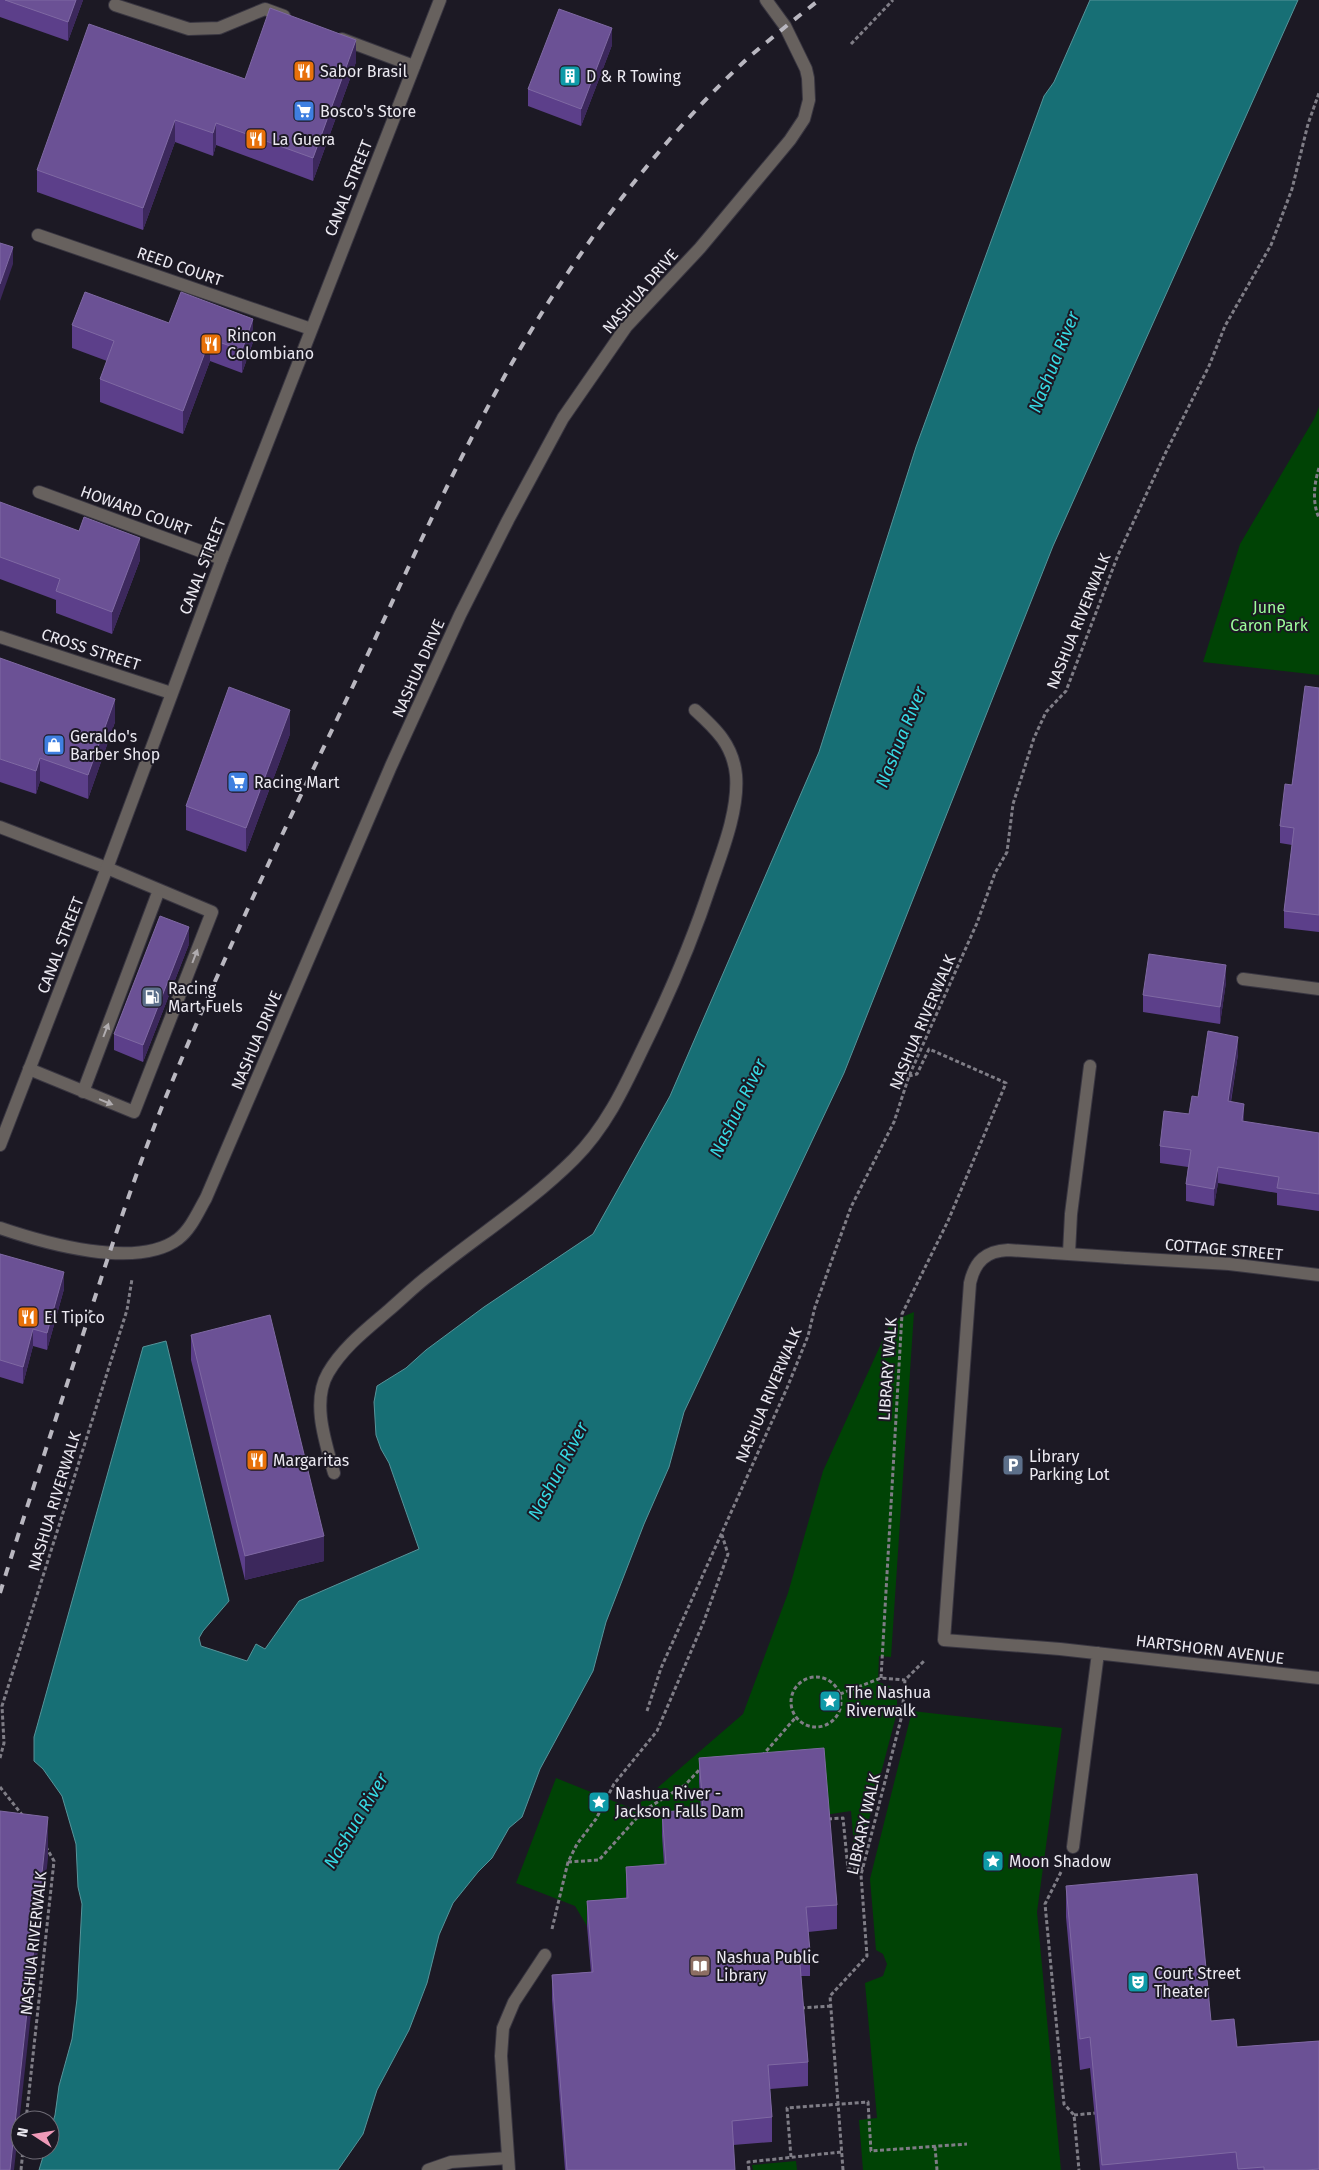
<svg xmlns="http://www.w3.org/2000/svg" width="1319" height="2170" viewBox="0 0 1319 2170" font-family="'Fira Sans',sans-serif">
<style>
.green{fill:#004305}
.water{fill:#176f75;stroke:#57949a}
.lines{fill:none;stroke-linecap:round;stroke-linejoin:round}
.service-casing{stroke:#393641;stroke-width:14}
.minor-casing{stroke:#393641;stroke-width:14}
.tertiary-casing{stroke:#393641;stroke-width:14}
.path{stroke:#7f7d86;stroke-width:3;stroke-dasharray:4 2.5;stroke-linecap:butt}
.service{stroke:#67615e;stroke-width:12}
.minor{stroke:#67615e;stroke-width:12}
.tertiary{stroke:#67615e;stroke-width:12}
.rail{stroke:#b9b7c0;stroke-width:4;stroke-dasharray:9 9;stroke-linecap:butt}
.wall{fill:#5c3f8a}
.shaded-wall{fill:#3c285c}
.building{fill:#6b5195;stroke:#7f69a3}
.oneway{fill:#b0acaf}
.labels{text-anchor:middle;stroke-width:4;stroke-linejoin:round;paint-order:stroke}
.poi-label{font-size:16px;fill:#ebe9f1;stroke:#1c1924;text-anchor:start}
.street-label{font-size:16px;fill:#ebe9f1;stroke:#1c1924}
.park-label{font-size:16px;fill:#9dfd9b;stroke:#1c1924}
.water-label{font-size:18px;font-style:italic;fill:#36dae4;stroke:#1c1924}
</style>
<rect width="100%" height="100%" fill="#1c1924"/>
<path class="green" d="M1319,407V675L1203,662L1240,544L1314,419Z
M914,1312L891,1657L879,1656L878,1682L892,1687L897,1700V1712L859,1857L855,1858L851,1811L703,1833L666,1888L628,1922L587,1926L575,1906L516,1883L556,1778L633,1809L743,1714L788,1593L823,1471L891,1322Z
M912,1711L1062,1728L1037,1912L1061,2170H863L859,2120L877,2118L865,1983L883,1976L887,1964L883,1954L876,1950L870,1879Z
M796,2161L797,2170H753L752,2165Z"/>
<path class="water" d="M1090,0H1298L1053,546L844,1073L684,1412L669,1467L644,1524L606,1622L593,1671L540,1769L522,1817L509,1828L492,1858L478,1872L453,1903L439,1935L427,1983L409,2030L377,2090L363,2134L338,2170H39L45,2150H50V2132L55,2115L59,2086L72,2039L77,1999L82,1904L78,1887L76,1844L62,1796L43,1769L34,1761V1737L143,1347L166,1341L229,1601L203,1631L199,1638L201,1646L247,1661L256,1644L265,1649L299,1601L419,1549L389,1463L381,1449L376,1435L374,1402L377,1386L406,1368L426,1350L484,1307L593,1234L670,1096L819,752L916,447L1044,96L1054,82Z"/>
<g class="lines">
<g class="service-casing">
<path id="service" d="M115,5L189,29L219,28L265,9L284,16
M342,39L414,66
M38,235L311,329
M39,492L222,559
M0,827L107,868L212,912L134,1112L29,1069
M1243,979L1319,989
M83,1092L159,890
M1069,1253L1071,1214L1090,1066
M1127,1258L1008,1250C986,1251 975,1261 970,1283L944,1640L1060,1649L1319,1678
M334,1473C326,1444 311,1402 328,1373C343,1347 367,1329 389,1310C404,1297 417,1284 432,1273C479,1235 531,1202 574,1159C606,1127 624,1088 643,1048C670,993 692,942 711,884C722,852 739,810 736,775C733,745 716,729 695,710
M1073,1847L1098,1653
M428,2170L451,2162L508,2158"/>
</g>
<g class="minor-casing">
<path id="minor" d="M0,637L171,693
M0,1228C44,1243 137,1270 178,1239C191,1229 198,1212 206,1198L391,766L460,615L508,520L563,418L626,327L700,248L790,140L804,119L809,100L808,78L806,69L785,26L766,0
M1127,1258L1229,1264L1319,1275
M509,2170L501,2056L503,2028L514,2002L545,1955"/>
</g>
<g class="tertiary-casing">
<path id="tertiary" d="M0,1145L107,868L222,559L440,0"/>
</g>
<path class="path" d="M851,44L893,0
M1319,468C1314,484 1312,502 1319,518
M791 1702a25 25 0 1 1 50 0a25 25 0 1 1-50 0Z
M881,1678L902,1314L948,1221L1006,1083L929,1049L917,1074L909,1076
M840,1694L881,1678L905,1680
M647,1711L661,1668L787,1388L808,1336L815,1307L851,1207L894,1122L909,1076L977,923L995,873L1007,852L1013,804L1034,738L1046,712L1066,691L1118,555L1165,454L1209,366L1225,326L1271,245L1292,189L1308,124L1319,93
M762,1756L796,1717
M0,1758L4,1743L2,1706L127,1310L132,1279
M0,1787L23,1816
M828,1819L843,1818L848,1869L863,1868
M568,1862L599,1860L643,1811L685,1785L702,1767
M1061,1872L1045,1904L1064,2104L1074,2115L1079,2170
M552,1929L568,1862L577,1844L596,1819L614,1784L657,1731L704,1621L728,1554L722,1535
M801,2008L831,2006
M1074,2115L1095,2113
M26,2120L54,1861L46,1847
M935,2147L937,2170
M791,2157L787,2108L868,2102L871,2151L967,2144
M21,2170L23,2150
M749,2170L748,2162L841,2152
M843,2170L830,1996L867,1956L861,1875L902,1715L905,1680L925,1660"/>
<use href="#service" class="service"/>
<use href="#minor" class="minor"/>
<use href="#tertiary" class="tertiary"/>
<path class="rail" d="M0,1593C25,1512 52,1431 78,1350C104,1269 130,1188 161,1109C219,965 286,826 353,686C418,548 482,400 567,274C619,197 680,121 748,58C771,38 795,19 819,0"/>
</g>
<path class="wall" d="M0,0H83L68,41L0,17Z
M612,45L581,126L528,106V89Z
M356,62L313,181L216,145L213,156L175,142L143,230L37,192V170L245,79Z
M169,323L253,342L242,373L210,361L183,434L100,402V379L107,361L72,348V325Z
M0,502L140,560L112,634L56,613V600L0,579Z
M0,658L115,722L88,799L40,781L36,794L0,782Z
M1319,688V932L1284,928V911L1292,845L1280,843V826Z
M290,734L246,852L186,830V806Z
M189,944L143,1062L114,1050V1034Z
M1226,982L1220,1024L1143,1012V995Z
M1238,1054L1231,1102L1244,1122L1319,1133V1211L1277,1205V1193L1218,1183L1214,1206L1186,1201V1184L1188,1167L1160,1163V1146L1189,1114L1198,1097Z
M0,1254L64,1289L47,1350L33,1346L23,1384L0,1377Z
M191,1335L324,1561L245,1580L191,1360Z
M699,1758L837,1905V1929L808,1932L810,1951V1976H801L808,2062V2086L770,2089L772,2117V2142L733,2145L735,2170H565L552,2000V1975L591,1972L587,1926V1901L626,1898V1867L664,1864L662,1836V1812L701,1809L699,1782Z
M1066,1886L1237,2047L1319,2041V2170H1100L1090,2068L1080,2070L1066,1917Z"/>
<path class="shaded-wall" d="M76,0H83L68,41V22Z
M612,28V45L581,126V109Z
M356,40V62L313,181V158Z
M175,120V142L143,230V208Z
M216,123V145L213,156V133Z
M13,247V264L0,301V284Z
M253,319V342L242,373V350Z
M210,339V361L183,434V411Z
M140,538V560L112,634V612Z
M115,699V722L88,799V775Z
M290,710V734L246,852V828Z
M40,758V781L36,794V771Z
M189,927V944L143,1062V1045Z
M1226,965V982L1220,1024V1007Z
M1238,1037V1054L1228,1118V1101Z
M1244,1104V1121L1242,1138V1121Z
M1218,1167V1183L1214,1206V1189Z
M64,1272V1289L47,1350V1333Z
M33,1329V1346L23,1384V1367Z
M324,1536V1561L245,1580V1556Z
M48,1817V1858L14,2170H10Z"/>
<path class="building" d="M5,0H76L68,22Z
M270,8L356,40L313,158L216,123L213,133L175,120L143,208L37,170L89,24L245,79Z
M559,9L612,28L581,109L528,89Z
M0,243L13,247L0,284Z
M85,292L169,323L181,292L253,319L242,350L210,339L183,411L100,379L114,341L72,325Z
M0,502L79,531L84,517L140,538L112,612L56,591L60,579L0,557Z
M0,658L115,699L88,775L40,758L36,771L0,759Z
M1305,686L1319,688V915L1284,911L1294,828L1280,826L1285,784L1292,785Z
M229,687L290,710L246,828L186,806Z
M160,916L189,927L143,1045L114,1034Z
M1149,954L1226,965L1220,1007L1143,995Z
M1208,1031L1238,1037L1228,1101L1244,1104L1242,1121L1319,1133V1194L1277,1188L1279,1177L1218,1167L1214,1189L1186,1184L1191,1150L1160,1146L1164,1111L1189,1114L1192,1096L1198,1097Z
M0,1254L64,1272L47,1333L33,1329L23,1367L0,1360Z
M270,1315L324,1536L245,1556L191,1335Z
M824,1748L837,1905L806,1907L810,1951L799,1952L808,2062L768,2065L772,2117L732,2121L735,2170H567L552,1975L593,1972L587,1901L628,1898L626,1867L666,1864L662,1812L703,1809L699,1758Z
M0,1811L48,1817L10,2170H0Z
M1197,1874L1211,2021L1234,2019L1237,2047L1319,2041V2169L1306,2170H1264V2167L1238,2169L1236,2152L1102,2165L1090,2037L1080,2039L1066,1886Z"/>
<defs><path id="oneway-solid" d="M-6-.8H1V-3.2L6.5 0L1 3.2V.8H-6Z" transform="scale(1.25)"/></defs>
<g class="oneway">
<use href="#oneway-solid" transform="translate(195 956) rotate(-69)"/>
<use href="#oneway-solid" transform="translate(106 1030) rotate(-69)"/>
<use href="#oneway-solid" transform="translate(106 1102) rotate(22)"/>
</g>
<defs>
<g id="restaurant-square" transform="scale(1.125)"><rect x="-9" y="-9" width="18" height="18" rx="4" fill="#e8710a" stroke="#1c1924"/><path d="M-5-6h1v4h1v-4h1v4h1v-4h1v5L-1.5 .5V6h-2V.5L-5-1ZM5-6V6H3V1.5H1.5Q1.5-4 5-6Z" fill="#fff"/></g>
<g id="building-square" transform="scale(1.125)"><rect x="-9" y="-9" width="18" height="18" rx="4" fill="#0f9aa8" stroke="#1c1924"/><path d="M-4-6H4V6H1V3H-1V6H-4ZM-2.5-4.3h1.7v1.8h-1.7ZM.8-4.3h1.7v1.8H.8ZM-2.5-1h1.7V.8h-1.7ZM.8-1h1.7V.8H.8Z" fill="#fff"/></g>
<g id="supermarket-square" transform="scale(1.125)"><rect x="-9" y="-9" width="18" height="18" rx="4" fill="#3f7fe0" stroke="#1c1924"/><path d="M-6-5.5h2.5l.6 2H6L4.5 2H-2.5L-4.4-4H-6ZM-1.5 3.2a1.3 1.3 0 1 0 .1 0ZM3 3.2a1.3 1.3 0 1 0 .1 0Z" fill="#fff"/></g>
<g id="shop-square" transform="scale(1.125)"><rect x="-9" y="-9" width="18" height="18" rx="4" fill="#3f7fe0" stroke="#1c1924"/><path d="M-5-2.5h2.3a2.7 3.5 0 0 1 5.4 0H5L5.5 6h-11ZM-1.5-2.5h3a1.5 2.3 0 0 0-3 0Z" fill="#fff"/></g>
<g id="fuel-square" transform="scale(1.125)"><rect x="-9" y="-9" width="18" height="18" rx="4" fill="#5c6f8a" stroke="#1c1924"/><path d="M-5.5-6h7V0h2V4h1.3V-2.5L3-4.5l.8-.8L6-3V5H2.5V1h-1V6h-7ZM-4.2-4.7v3.2H.2V-4.7Z" fill="#fff"/></g>
<g id="parking-square" transform="scale(1.125)"><rect x="-9" y="-9" width="18" height="18" rx="4" fill="#5c6f8a" stroke="#1c1924"/><path d="M-3.5-5.5H1a3.5 3.5 0 0 1 0 7H-1V5.5H-3.5ZM-1-3.4V-.6H.8a1.4 1.4 0 0 0 0-2.8Z" fill="#fff"/></g>
<g id="sight-square" transform="scale(1.125)"><rect x="-9" y="-9" width="18" height="18" rx="4" fill="#0f9aa8" stroke="#1c1924"/><path d="M0-6L1.8-2.2L6-1.7L2.9 1.2L3.7 5.4L0 3.3L-3.7 5.4L-2.9 1.2L-6-1.7L-1.8-2.2Z" fill="#fff"/></g>
<g id="library-square" transform="scale(1.125)"><rect x="-9" y="-9" width="18" height="18" rx="4" fill="#8d6e63" stroke="#1c1924"/><path d="M-6-4Q-3-5.5-.7-3.5V5Q-3 3-6 4ZM6-4Q3-5.5 .7-3.5V5Q3 3 6 4Z" fill="#fff"/></g>
<g id="theatre-square" transform="scale(1.125)"><rect x="-9" y="-9" width="18" height="18" rx="4" fill="#0f9aa8" stroke="#1c1924"/><path d="M-5-5.5Q0-4 5-5.5V0Q5 5 0 6Q-5 5-5 0ZM-3.3-2.5H-1v1.5H-3.3ZM1-2.5H3.3v1.5H1ZM-2.8 1Q0 5.5 2.8 1Z" fill="#fff"/></g>
</defs>
<g fill-rule="evenodd">
<use href="#restaurant-square" x="304" y="71"/>
<use href="#building-square" x="570" y="76"/>
<use href="#supermarket-square" x="304" y="111"/>
<use href="#restaurant-square" x="256" y="139"/>
<use href="#restaurant-square" x="211" y="344"/>
<use href="#shop-square" x="54" y="745"/>
<use href="#supermarket-square" x="238" y="782"/>
<use href="#fuel-square" x="152" y="997"/>
<use href="#restaurant-square" x="28" y="1317"/>
<use href="#restaurant-square" x="257" y="1460"/>
<use href="#parking-square" x="1013" y="1465"/>
<use href="#sight-square" x="830" y="1701"/>
<use href="#sight-square" x="599" y="1802"/>
<use href="#sight-square" x="993" y="1861"/>
<use href="#library-square" x="700" y="1966"/>
<use href="#theatre-square" x="1138" y="1982"/>
</g>
<g class="labels">
<g class="poi-label">
<text x="320" y="77">Sabor Brasil</text>
<text x="586" y="82">D &amp; R Towing</text>
<text x="320" y="117">Bosco's Store</text>
<text x="272" y="145">La Guera</text>
<text x="227" y="341">Rincon<tspan x="227" dy="18">Colombiano</tspan></text>
<text x="70" y="742">Geraldo's<tspan x="70" dy="18">Barber Shop</tspan></text>
<text x="254" y="788">Racing Mart</text>
<text x="168" y="994">Racing<tspan x="168" dy="18">Mart Fuels</tspan></text>
<text x="44" y="1323">El Tipico</text>
<text x="1029" y="1462">Library<tspan x="1029" dy="18">Parking Lot</tspan></text>
<text x="273" y="1466">Margaritas</text>
<text x="846" y="1698">The Nashua<tspan x="846" dy="18">Riverwalk</tspan></text>
<text x="615" y="1799">Nashua River -<tspan x="615" dy="18">Jackson Falls Dam</tspan></text>
<text x="1009" y="1867">Moon Shadow</text>
<text x="716" y="1963">Nashua Public<tspan x="716" dy="18">Library</tspan></text>
<text x="1154" y="1979">Court Street<tspan x="1154" dy="18">Theater</tspan></text>
</g>
<g class="street-label">
<text transform="translate(348 188) rotate(-68)" y="6">CANAL STREET</text>
<text transform="translate(180 266) rotate(19)" y="6">REED COURT</text>
<text transform="translate(640 291) rotate(-49)" y="6">NASHUA DRIVE</text>
<text transform="translate(136 510) rotate(20)" y="6">HOWARD COURT</text>
<text transform="translate(202 566) rotate(-69)" y="6">CANAL STREET</text>
<text transform="translate(1078 621) rotate(-68)" y="6">NASHUA RIVERWALK</text>
<text transform="translate(91 649) rotate(18)" y="6">CROSS STREET</text>
<text transform="translate(418 668) rotate(-66)" y="6">NASHUA DRIVE</text>
<text transform="translate(60 945) rotate(-69)" y="6">CANAL STREET</text>
<text transform="translate(922 1022) rotate(-67)" y="6">NASHUA RIVERWALK</text>
<text transform="translate(256 1040) rotate(-67)" y="6">NASHUA DRIVE</text>
<text transform="translate(1224 1249) rotate(5)" y="6">COTTAGE STREET</text>
<text transform="translate(887 1369) rotate(-86)" y="6">LIBRARY WALK</text>
<text transform="translate(768 1395) rotate(-67)" y="6">NASHUA RIVERWALK</text>
<text transform="translate(54 1501) rotate(-73)" y="6">NASHUA RIVERWALK</text>
<text transform="translate(1210 1649) rotate(7)" y="6">HARTSHORN AVENUE</text>
<text transform="translate(863 1824) rotate(-77)" y="6">LIBRARY WALK</text>
<text transform="translate(33 1943) rotate(-84)" y="6">NASHUA RIVERWALK</text>
</g>
<g class="park-label">
<text x="1269" y="613">June<tspan x="1269" dy="18">Caron Park</tspan></text>
</g>
<g class="water-label">
<text transform="translate(1054 362) rotate(-68)" y="6">Nashua River</text>
<text transform="translate(901 737) rotate(-68)" y="6">Nashua River</text>
<text transform="translate(738 1108) rotate(-64)" y="6">Nashua River</text>
<text transform="translate(558 1471) rotate(-62)" y="6">Nashua River</text>
<text transform="translate(356 1821) rotate(-59)" y="6">Nashua River</text>
</g>
</g>
<g transform="translate(35 2135) rotate(282)"><circle r="24" fill="#1c1924" stroke="#6f6c76"/>
<path d="M0-4L9 19L0 12L-9 19Z" fill="#ef9ab8"/>
<text y="-8" font-size="14" font-weight="bold" text-anchor="middle" fill="#ebe9f1">N</text>
</g>
</svg>
